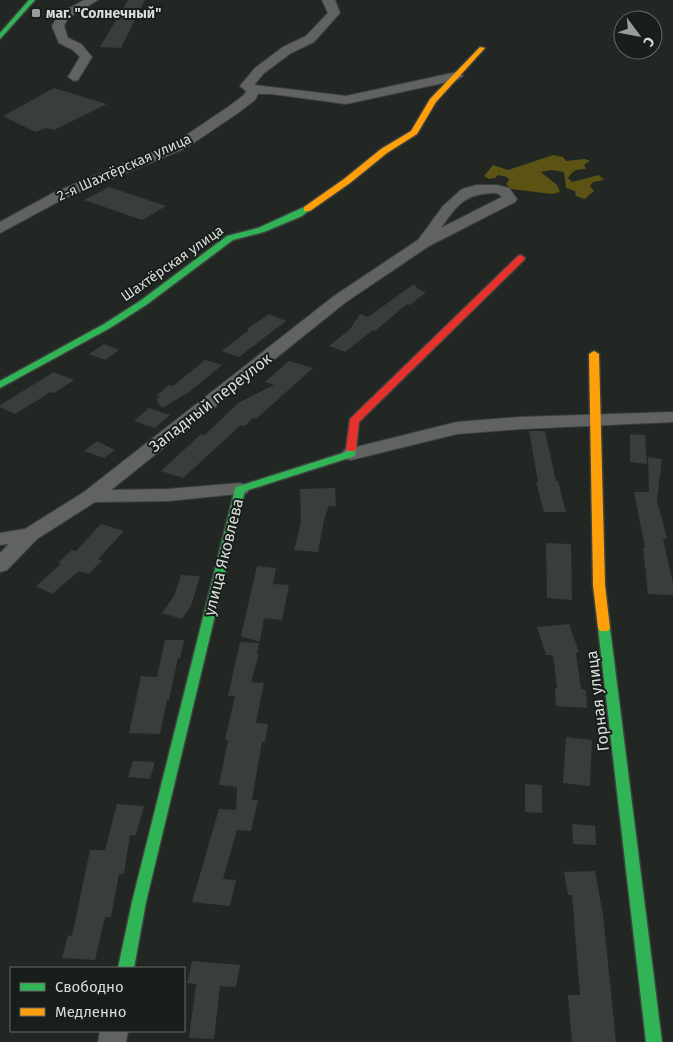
<svg xmlns="http://www.w3.org/2000/svg" width="673" height="1042" viewBox="0 0 673 1042" font-family="'Fira Sans',sans-serif">
<style>
.forest{fill:#5a5314}
.building{fill:#393d3c}
.lines{fill:none;stroke-linecap:round;stroke-linejoin:round}
.street-casing{stroke:#3d413f;stroke-width:2}
.fast-casing{stroke:#3d413f;stroke-width:3}
.slow-casing{stroke:#3d413f;stroke-width:3}
.jam-casing{stroke:#3d413f;stroke-width:3}
.street{fill:#616362;fill-rule:evenodd}
.fast{fill:#30b455;fill-rule:evenodd}
.slow{fill:#ff9f0a;fill-rule:evenodd}
.jam{fill:#e5322d;fill-rule:evenodd}
.poi-dot{fill:#999d9a;stroke:#181f1b;stroke-width:2}
.labels{text-anchor:middle;stroke-width:4;stroke-linejoin:round;paint-order:stroke}
.far-poi-label{font-size:14px;font-weight:bold;fill:#d9ddda;stroke:#181f1b;text-anchor:start}
.far-street-label{font-size:14px;fill:#d9ddda;stroke:#181f1b}
.street-label{font-size:16px;fill:#d9ddda;stroke:#181f1b}
</style>
<rect width="100%" height="100%" fill="#222724"/>
<path class="forest" d="M553,155L563,157L566,161L585,159L590,161L584,165L586,169C577,169 573,170 568,178L572,182L599,175L604,180L593,182L590,186L594,191L585,199L576,196L575,191L566,188L564,172L551,170L541,172L557,185L560,192L552,194L511,189L506,184L509,180L507,177L498,175L495,178L489,179L484,176L493,165L508,170Z"/>
<path class="building" d="M128,0H145L121,48L100,47Z
M54,88L107,104L54,130L46,128L35,132L3,116Z
M109,187L166,206L142,220L84,200Z
M414,284L418,289L426,292L410,305L407,304L375,331L373,330L345,352L329,346L350,329L360,314L368,317Z
M269,314L286,321L239,357L222,351L249,330L247,329Z
M104,344L119,350L105,360L89,354Z
M205,360L222,365L189,392L162,408L156,400L160,396L157,395L169,385L173,386Z
M289,361L313,368L256,419L253,418L245,426L241,425L183,478L161,471L201,434L205,435L238,403L274,385L265,382Z
M54,372L74,380L54,393L51,392L15,414L0,407V405Z
M149,408L170,415L155,428L134,421Z
M529,431H545L556,481H558L566,512H544L536,482H538Z
M630,434L645,435L647,464L630,462Z
M97,441L115,450L104,458L84,451Z
M648,457L662,459L657,500L667,539H663L673,583V595L648,594L643,548H645L634,492H649Z
M335,488L336,506H329L324,520L318,552L294,550L301,522L300,489Z
M101,524L124,531L98,559L102,561L88,574L79,571L52,594L36,586L61,564L58,563L72,550L76,551Z
M546,543L571,544L572,600L547,598Z
M257,566L276,568L273,584L289,585L282,620L264,618L260,642L241,636Z
M181,575L200,576L191,606L182,619L162,613L174,596Z
M569,624L579,652L576,653L581,689L586,690L587,708L556,706L555,688H557L553,655H546L537,627Z
M165,640H184L180,659L178,658L169,700H167L160,734L129,733L141,676L157,677Z
M240,642L259,643L257,654H259L251,682L264,683L256,723L268,724L265,742H262L252,800H258L251,831L237,830L223,879L236,880L230,906L192,902L219,809L236,810L237,787L219,785L228,740H225L235,696H228Z
M566,737L592,740L590,786L563,783Z
M133,761L155,762L150,779L128,777Z
M525,784L542,785V813L525,812Z
M117,804L144,806L136,835H130L124,874H119L111,917H105L95,960L62,958L68,935L72,936L90,850H105Z
M572,824L595,826L596,845L573,844Z
M595,871L603,915L616,1042H572L568,995H580L572,895H568L564,872Z
M192,961L240,965L236,987L220,986L214,1039L189,1038L196,984L187,983Z"/>
<g class="lines">
<g class="street-casing">
<path id="street" d="M84,0H98L68,18L64,26L68,38L81,44L92,57L78,80L74,81L68,77L80,57L73,50L59,43L52,26L59,14Z
M322,0H335L340,13L338,15L314,42L291,53L263,74L254,85L346,96L457,72L463,76L457,80L346,104L272,94H258L255,100L238,113L186,148L63,199L0,233V222L53,193L176,142L228,107L244,95L246,91L240,86L255,68L283,47L306,36L328,13Z
M497,185L509,188L517,199L515,202L429,246L346,302L111,490L168,489L240,483L247,485L250,489L247,493L168,501L95,502L37,539L7,570L0,572V553L9,544L0,545V533L25,529L84,492L334,296L418,240L443,206L462,189L477,185ZM497,193L502,197L441,228C458,203 466,193 497,193Z
M673,412V422L521,429L457,434L351,460L344,458L342,454L344,450L457,422L521,417Z
M100,1031H128L126,1042H98Z"/>
</g>
<g class="fast-casing">
<path id="fast" d="M29,0H35L0,39V33Z
M304,207H310L311,209L302,216L264,232L233,240L146,305L110,328L0,388V381L104,324L140,301L227,236L258,228Z
M351,446L356,449L355,456L245,491L146,902L134,968H118L132,902L235,489L236,487L346,452L347,447Z
M604,624L608,625L610,628L662,1042H646L598,628L600,625Z"/>
</g>
<g class="slow-casing">
<path id="slow" d="M480,47L485,48L436,102L417,134L387,153L350,183L310,211H304V207L344,179L381,149L411,131L430,99Z
M594,351L599,354L605,585L610,628L608,631H600L598,628L593,585L589,354Z"/>
</g>
<g class="jam-casing">
<path id="jam" d="M521,255L525,258L524,260L359,422L356,449L355,451H347L346,449L350,419L518,256Z"/>
</g>
<use href="#street" class="street"/>
<use href="#fast" class="fast"/>
<use href="#slow" class="slow"/>
<use href="#jam" class="jam"/>
</g>
<rect class="poi-dot" x="31" y="8" width="10" height="10" rx="2.5"/>
<g class="labels">
<g class="far-poi-label">
<text x="46" y="18">маг. "Солнечный"</text>
</g>
<g class="far-street-label">
<text transform="translate(124 167) rotate(-24)" y="5">2-я Шахтёрская улица</text>
<text transform="translate(172 263) rotate(-35)" y="5">Шахтёрская улица</text>
</g>
<g class="street-label">
<text transform="translate(210 402) rotate(-38)" y="6">Западный переулок</text>
<text transform="translate(223 557) rotate(-76)" y="6">улица Яковлева</text>
<text transform="translate(597 701) rotate(-97)" y="6">Горная улица</text>
</g>
</g>
<rect x="10" y="967" width="175" height="65" fill="#181f1b" stroke="#656b67"/>
<rect x="20" y="983" width="25" height="8" fill="#30b455" stroke="#656b67"/>
<text x="55" y="992" font-size="15" fill="#d9ddda">Свободно</text>
<rect x="20" y="1008" width="25" height="8" fill="#ff9f0a" stroke="#656b67"/>
<text x="55" y="1017" font-size="15" fill="#d9ddda">Медленно</text>
<g transform="translate(638 35) rotate(122)"><circle r="24" fill="#181f1b" stroke="#656b67"/>
<path d="M0-4L9 19L0 12L-9 19Z" fill="#999d9a"/>
<text y="-8" font-size="14" font-weight="bold" text-anchor="middle" fill="#d9ddda">С</text>
</g>
</svg>
